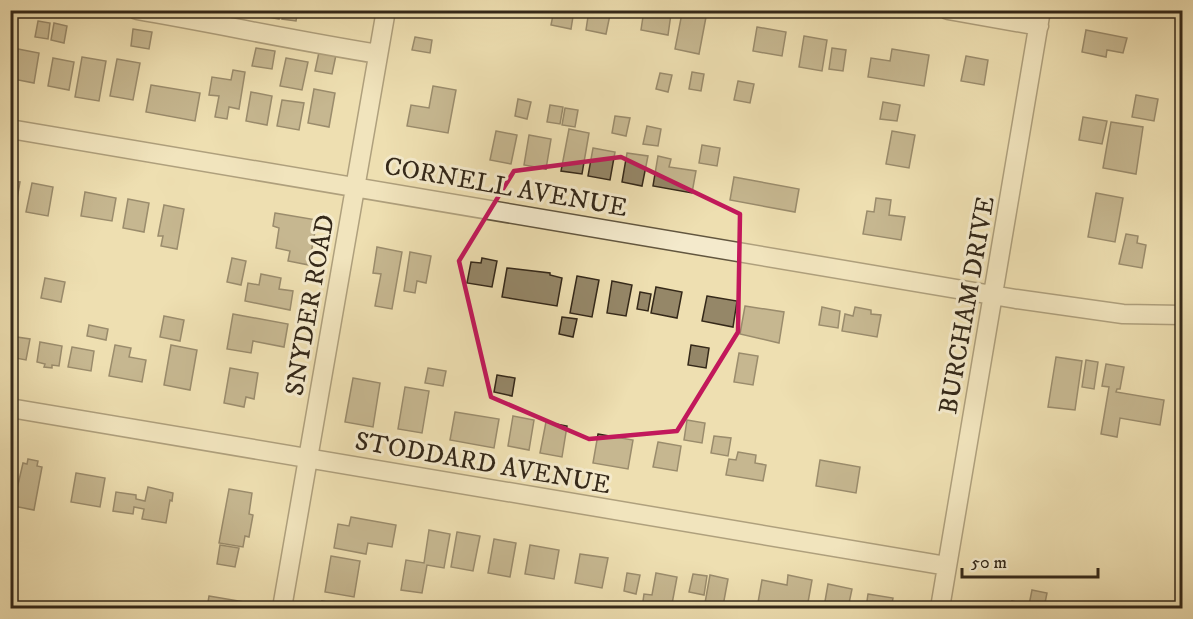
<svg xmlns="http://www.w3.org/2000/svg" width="1193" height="619" viewBox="0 0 1193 619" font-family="'IM FELL DW Pica',serif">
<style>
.building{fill:#958768;stroke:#342819;stroke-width:1.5}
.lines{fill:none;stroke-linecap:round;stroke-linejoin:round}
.minor-casing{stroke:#62563f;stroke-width:21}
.minor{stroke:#f4eacc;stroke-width:18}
.marked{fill:none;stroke:#c2185b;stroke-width:4.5;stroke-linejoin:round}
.labels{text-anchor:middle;stroke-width:6;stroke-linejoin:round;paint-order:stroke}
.street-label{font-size:26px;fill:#342819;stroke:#f4eacc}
</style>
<rect width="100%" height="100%" fill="#eedfb1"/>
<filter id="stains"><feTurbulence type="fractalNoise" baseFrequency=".00333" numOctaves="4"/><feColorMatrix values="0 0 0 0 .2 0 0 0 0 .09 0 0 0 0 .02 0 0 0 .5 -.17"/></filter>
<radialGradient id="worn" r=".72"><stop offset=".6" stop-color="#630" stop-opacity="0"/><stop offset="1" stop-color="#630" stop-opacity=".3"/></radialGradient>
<path class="building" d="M269,10H280L279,19L268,17Z
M284,10H298L296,21L282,19Z
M554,10H574L571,29L551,25Z
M589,10H611L606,34L586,30Z
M644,10L671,14L668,35L641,30Z
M682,13L706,17L699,54L675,49Z
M38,21L50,23L48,39L35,37Z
M54,23L67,26L64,43L51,40Z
M757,27L786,32L782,56L753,51Z
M133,29L152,32L149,49L131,46Z
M1086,30L1127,38L1123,53L1107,50L1106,57L1082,52Z
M804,36L827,40L822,71L799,67Z
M415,37L432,40L430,53L412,50Z
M256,48L275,51L272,69L252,66Z
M832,48L846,50L843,71L829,69Z
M18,49L39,53L34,83L13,79Z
M892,49L929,55L924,86L868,77L871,58L890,61Z
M319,52L336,55L332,74L315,71Z
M966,56L988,60L984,85L961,81Z
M82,57L106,61L99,101L75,97Z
M53,58L74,62L69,90L48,86Z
M286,58L308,62L302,90L280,86Z
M117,59L140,63L133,100L110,96Z
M233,70L245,72L239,109L229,107L227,119L215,117L219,96L209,95L212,77L231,80Z
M692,72L704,74L701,91L689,89Z
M660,73L672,75L668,92L656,89Z
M738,81L754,84L750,103L734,100Z
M151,85L200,93L195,121L146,112Z
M433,86L456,90L448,133L407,126L411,105L429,108Z
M314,89L335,93L329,127L308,123Z
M251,92L272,96L267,125L246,121Z
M1136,95L1158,99L1154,121L1132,117Z
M518,99L531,102L527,119L515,116Z
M282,100L304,103L299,130L277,126Z
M883,102L900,105L897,121L880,119Z
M550,105L563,107L560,124L547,122Z
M565,108L578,110L575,127L562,125Z
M615,116L630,118L626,136L612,133Z
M1083,117L1107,121L1102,144L1079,140Z
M1111,122L1143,127L1136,174L1103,168Z
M647,126L661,129L658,146L643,144Z
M569,129L589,133L582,174L561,171Z
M496,131L517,135L511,164L490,160Z
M892,131L915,135L909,168L886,164Z
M529,135L551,139L546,169L524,165Z
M702,145L720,148L717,166L699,163Z
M593,148L615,152L610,180L588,176Z
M627,153L648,156L642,186L622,182Z
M658,156L671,159L669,167L696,171L692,193L653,186Z
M734,177L799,189L795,212L730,200Z
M10,181L20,182L15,210H10Z
M32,183L53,187L48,216L26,212Z
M85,192L116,198L112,221L81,216Z
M1096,193L1123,198L1115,242L1088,237Z
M876,198L891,200L889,215L905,217L901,240L863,234L867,211L874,212Z
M128,199L149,203L144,232L123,228Z
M164,205L184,209L177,249L161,246L163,236H158Z
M275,213L317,220L309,265L288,261L290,251L276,248L279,228L273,226Z
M1126,234L1138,236L1137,243L1146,245L1142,268L1119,264Z
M377,247L402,252L392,309L375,306L381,274L373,273Z
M410,252L431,256L426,283L417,281L415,293L404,291Z
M232,258L246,261L241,285L227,282Z
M482,258L497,261L492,287L467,283L471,262L481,263Z
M507,268L550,273V275L562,278L557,306L502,297Z
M261,274L281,278L279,289L293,291L290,310L245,301L248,283L259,285Z
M577,276L599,280L592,317L570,313Z
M45,278L65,282L61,302L41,298Z
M612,281L632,285L626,316L607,313Z
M656,287L682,292L677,318L651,313Z
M640,292L651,294L648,311L637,309Z
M707,296L737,301L733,327L702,321Z
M745,306L784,312L779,343L740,334Z
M822,307L840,311L838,328L819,325Z
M855,307L871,310V314L881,315L877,337L842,331L845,314L853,316Z
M233,314L288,324L284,347L253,341L251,353L227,349Z
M164,316L184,320L180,341L160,337Z
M562,317L577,319L573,337L559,334Z
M89,325L108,329L106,340L87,336Z
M10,336L30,339L26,360L10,357Z
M40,342L62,346L59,366L52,365V368L44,367L45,364L37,362Z
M115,345L131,348L129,357L146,360L142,382L109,376Z
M171,345L197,350L190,390L164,385Z
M691,345L709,348L706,368L688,365Z
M72,347L94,351L91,371L68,367Z
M739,353L758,356L753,385L734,382Z
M1056,357L1082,361L1075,410L1048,407Z
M1086,360L1098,362L1094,389L1082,387Z
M1106,364L1124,367L1120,389H1117L1116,392L1164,400L1160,425L1120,418L1117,437L1101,434L1109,387L1102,386Z
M230,368L258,373L254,399L246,397L244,407L224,403Z
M428,368L446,371L443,386L425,383Z
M497,375L515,378L512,396L494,392Z
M353,378L380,383L373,427L345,422Z
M405,387L429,391L422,433L398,429Z
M455,412L499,419L494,448L450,440Z
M513,416L534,420L529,450L508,446Z
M687,420L705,423L702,443L684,440Z
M546,422L567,426L562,457L540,453Z
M598,434L633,440L628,469L593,463Z
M714,436L731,438L728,456L711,453Z
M658,442L681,446L677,471L653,467Z
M738,452L756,455L755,463L766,465L763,481L726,475L729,459L736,460Z
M28,459L38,461L37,466L42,467L34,510L13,506L23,463L27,464Z
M820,460L860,467L856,493L816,486Z
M76,473L105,478L100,507L71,502Z
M148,487L173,493L172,501L170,500L166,523L142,519L144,509L134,507L133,514L113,511L116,492L136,495V499L145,501Z
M229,489L252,493L249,514L253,515L249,537L245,536L243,547L219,543Z
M351,517L396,525L392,547L368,543L366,554L334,548L338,524L349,526Z
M429,530L450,534L444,568L427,565L422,593L401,590L406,560L424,563Z
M457,532L480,536L473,571L451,567Z
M494,539L516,543L510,577L488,573Z
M220,545L239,548L235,567L217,564Z
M530,545L559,550L554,579L525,574Z
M580,554L608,558L602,588L575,583Z
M331,556L360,561L354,597L325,592Z
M627,573L640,575L636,594L624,591Z
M656,573L677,577L672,604H669L668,608H642L644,594L652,595Z
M693,574L707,576L704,595L689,592Z
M710,575L728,579L723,606L705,603Z
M788,575L812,580L807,608H757L762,580L787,585Z
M828,584L852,589L848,608L824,607Z
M1032,590L1047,593L1044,608H1011L1012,601L1029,605Z
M868,594L893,598L891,608H866Z
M209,596L245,602L244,608H207Z
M322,601L361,608H321Z"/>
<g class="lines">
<g class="minor-casing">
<path id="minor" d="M137,10C218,24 297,41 378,54
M948,10L1039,26
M10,129L1016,299L1123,314L1182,315
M10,408L947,566
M282,608L386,10
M940,608L1041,10"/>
</g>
<use href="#minor" class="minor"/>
</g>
<path d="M0 0H1193V619H0ZM621,157L740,214L738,332L677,431L589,439L491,397L459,261L514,171Z" fill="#eedfb1" fill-opacity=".55" fill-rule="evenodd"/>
<path class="marked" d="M621,157L740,214L738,332L677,431L589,439L491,397L459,261L514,171Z"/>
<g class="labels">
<g class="street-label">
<text transform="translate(506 186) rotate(10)" y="9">CORNELL AVENUE</text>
<text transform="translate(309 305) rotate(-80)" y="9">SNYDER ROAD</text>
<text transform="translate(966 305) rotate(-80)" y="9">BURCHAM DRIVE</text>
<text transform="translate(483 462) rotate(10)" y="9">STODDARD AVENUE</text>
</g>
</g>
<rect width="1193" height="619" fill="none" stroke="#eedfb1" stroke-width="36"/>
<rect x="12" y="12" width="1169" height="595" fill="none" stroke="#342819" stroke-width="3"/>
<rect x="18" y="18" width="1157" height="583" fill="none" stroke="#342819" stroke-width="1.5"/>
<path d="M962 568v9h136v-9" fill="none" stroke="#342819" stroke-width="3"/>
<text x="971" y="568" font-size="18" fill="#342819" stroke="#f4eacc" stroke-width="4.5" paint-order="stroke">50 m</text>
<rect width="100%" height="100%" filter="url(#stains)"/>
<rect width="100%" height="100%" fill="url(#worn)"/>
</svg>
